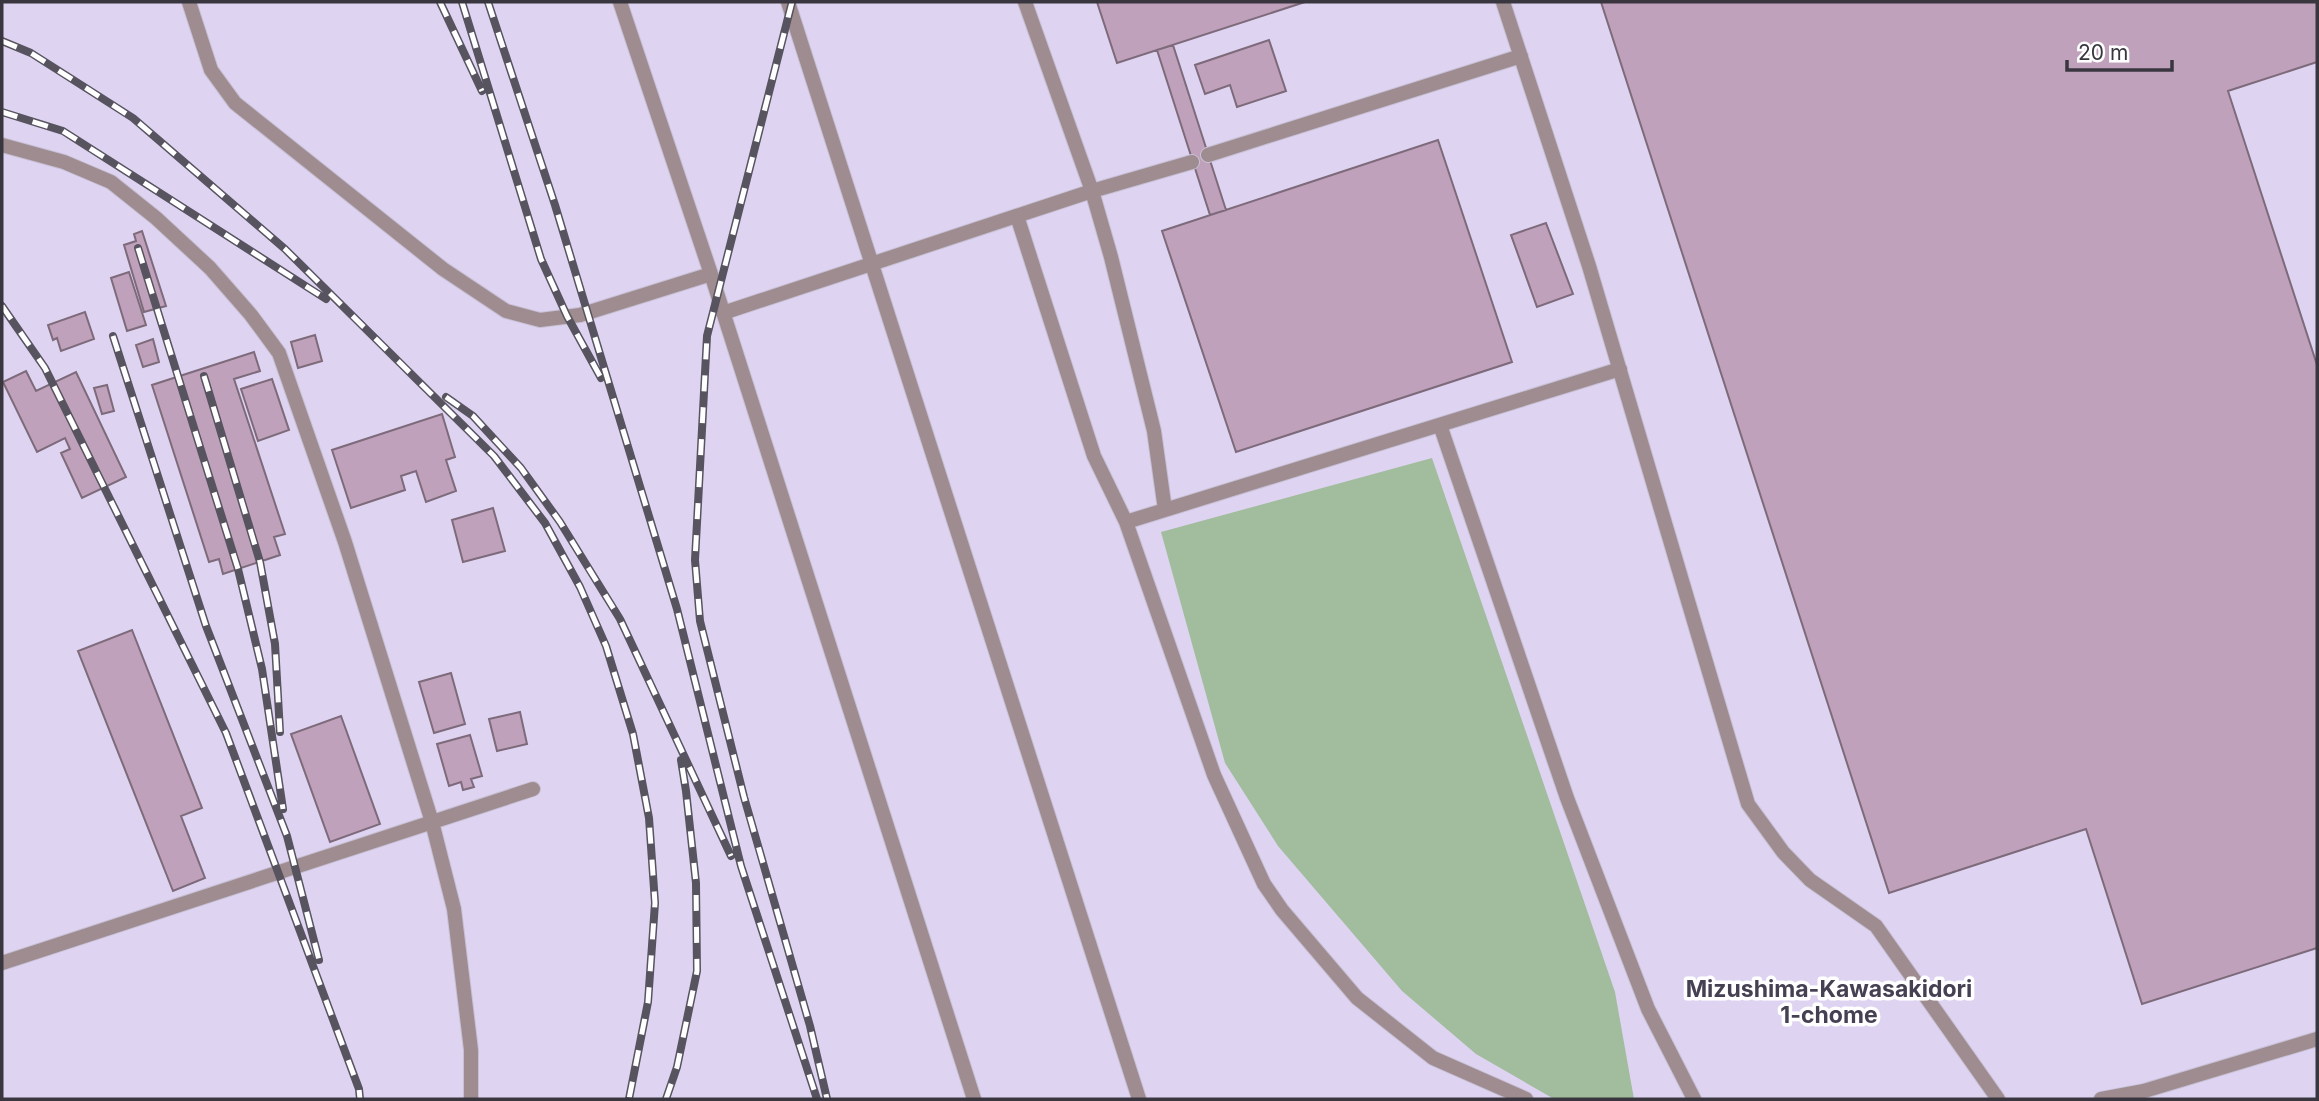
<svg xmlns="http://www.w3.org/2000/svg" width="2319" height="1101" font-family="Inter,sans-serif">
  <rect width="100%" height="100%" fill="#eae2fb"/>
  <!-- built -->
  <path fill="#ded4f2" d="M2,2h2315v1097h-2315z"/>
  <!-- forest -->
  <path fill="#a1bd9e" d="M1432,458l183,534 19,107h-80l-78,-45 -74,-63 -124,-145 -53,-83 -64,-231z"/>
  <!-- building -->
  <path fill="#c0a1bc" stroke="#7d6a7a" stroke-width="2" d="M1097,2h208l-188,61z
    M1601,2h716v60l-89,29 89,274v583l-175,56 -56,-175 -197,64z
    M1269,40l17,51 -49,16 -7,-22 -25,9 -10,-29z
    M1173,45l53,165 -16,5 -53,-165z
    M1438,140l74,222 -276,90 -74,-221z
    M1546,223l27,71 -36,13 -26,-72z
    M142,231l24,75 -22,6 -20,-67 12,-4 -2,-7z
    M129,272l17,53 -19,6 -16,-53z
    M85,312l9,27 -33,12 -4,-13 -4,2 -5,-15z
    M315,335l7,26 -24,7 -7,-26z
    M153,339l6,23 -16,5 -7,-22z
    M254,352l6,19 -26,8 51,155 -11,3 6,18 -57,19 -4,-15 -10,3 -57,-177z
    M26,371l10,20 40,-19 50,105 -44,21 -21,-45 9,-4 -5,-11 -28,14 -34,-70z
    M272,379l17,51 -31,11 -17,-52z
    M107,385l7,26 -12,3 -8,-26z
    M442,414l13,43 -9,3 10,31 -30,11 -10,-31 -15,5 4,14 -54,18 -19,-58z
    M493,508l12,43 -42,11 -11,-42z
    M132,630l70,178 -21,8 24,62 -32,13 -95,-240z
    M451,673l14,51 -31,9 -15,-51z
    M520,712l7,32 -30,7 -8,-32z
    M341,716l39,108 -50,18 -39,-108z
    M470,735l12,41 -11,3 3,8 -11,3 -2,-8 -12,4 -12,-42z"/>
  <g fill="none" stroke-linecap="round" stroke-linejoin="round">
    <!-- service casing -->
    <g stroke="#c7c0d5" stroke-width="16">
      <path id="service" d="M189,2l22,68 24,33 208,166 63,42 34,9 40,-5 131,-41
        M620,2l91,272 263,825
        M788,2l351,1097
        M1025,2l67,189 19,66 43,174 11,79
        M1503,2l86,264 159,538 35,48 27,28 66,46 122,173
        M2,145l62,17 47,20 45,36 54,50 41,47 28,38 66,189 87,280 22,87 17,141v49
        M1208,155l313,-99
        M1017,216l77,240 32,66 88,253 50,109 18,26 75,88 76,60 93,41
        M723,313l369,-122 100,-29
        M1440,425l127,373 81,211 46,90
        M1126,522l494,-153
        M2,963l531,-174
        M2101,1099l43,-8 173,-52"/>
    </g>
    <!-- service -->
    <use href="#service" stroke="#9f8c90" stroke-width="14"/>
    <!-- rail casing -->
    <g stroke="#57535f" stroke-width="8">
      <path id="rail" d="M440,2l42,89
        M462,2l79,257 26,57 34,62
        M488,2l67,203 122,404 64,257 76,233
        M792,2l-85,334 -12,224 5,61 44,176 66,229 17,73
        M2,41l29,12 102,65 152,131 209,207 51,67 35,64 26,59 27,88 16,84 6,85 -7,99 -19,97
        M2,112l61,19 263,168
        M138,248l100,321 24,100 21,140
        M2,306l43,62 181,365 133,356 1,10
        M113,336l93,290 81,210 32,124
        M204,376l56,186 15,82 5,88
        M446,397l27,19 48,52 39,54 60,97 111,237
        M666,1099l11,-32 20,-96 -1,-88 -10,-92 -5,-31"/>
    </g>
    <!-- rail -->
    <use href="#rail" stroke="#fff" stroke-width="5" stroke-dasharray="16" stroke-linecap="butt"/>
  </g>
  <g text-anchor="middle" stroke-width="7" stroke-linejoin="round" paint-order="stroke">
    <!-- neighbourhood labels -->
    <g font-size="23" font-weight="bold" fill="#464053" stroke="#fff">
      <text x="1829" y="997">Mizushima-Kawasakidori<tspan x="1829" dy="26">1-chome</tspan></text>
    </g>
  </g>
  <!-- border -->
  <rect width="2319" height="1101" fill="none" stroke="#39363f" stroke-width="7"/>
  <!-- scale -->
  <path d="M2067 60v10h105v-10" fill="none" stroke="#39363f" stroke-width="3.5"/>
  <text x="2078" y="60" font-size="21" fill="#39363f" stroke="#ffffff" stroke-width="5" paint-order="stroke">20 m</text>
</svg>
